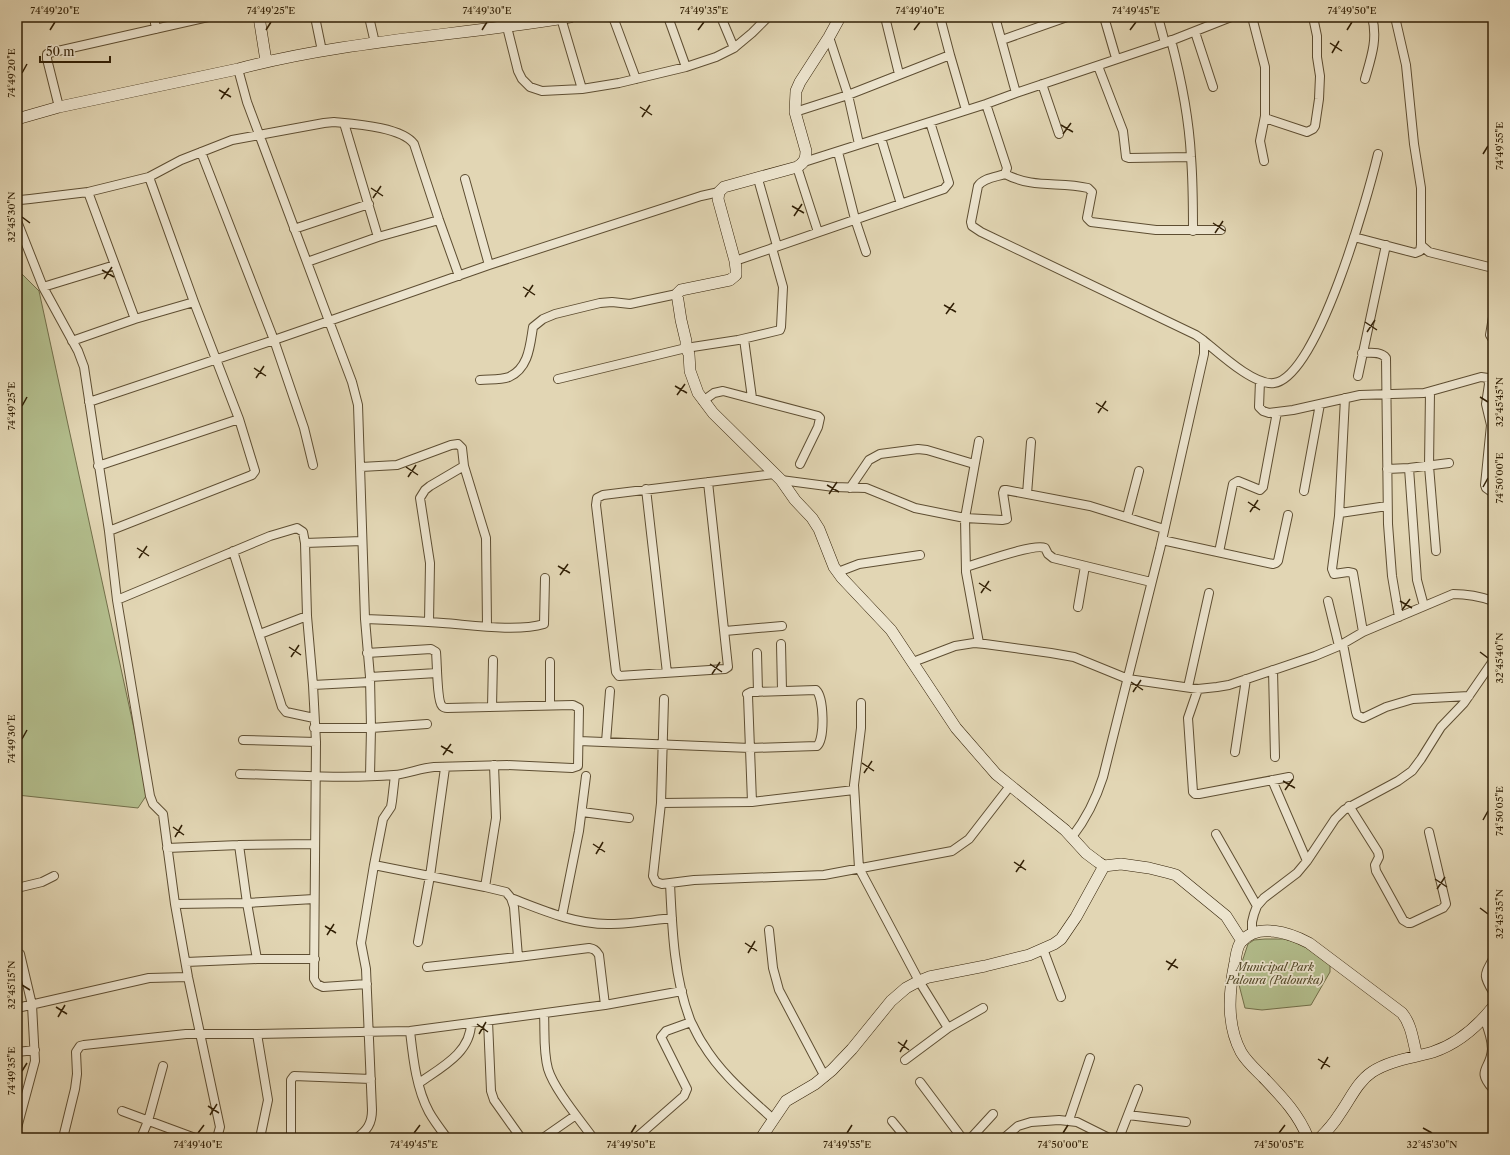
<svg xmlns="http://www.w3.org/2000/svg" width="1510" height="1155" font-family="'Libre Caslon Text',serif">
  <rect width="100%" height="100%" fill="#e2d6b4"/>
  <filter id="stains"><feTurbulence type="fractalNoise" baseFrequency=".005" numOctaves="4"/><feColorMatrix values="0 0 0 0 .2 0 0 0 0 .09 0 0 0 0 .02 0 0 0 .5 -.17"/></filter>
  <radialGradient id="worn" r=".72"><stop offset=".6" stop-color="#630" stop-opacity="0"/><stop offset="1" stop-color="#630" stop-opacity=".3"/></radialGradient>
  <!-- green -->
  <path fill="#b3be8d" stroke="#726f4a" d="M17,269l22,22 109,502 -10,15 -121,-13z
    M1265,939h19l17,5 25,18 4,4v6l-19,33 -49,5 -17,-2 -8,-31 11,-33 6,-4z"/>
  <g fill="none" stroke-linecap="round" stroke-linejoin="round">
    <!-- street casing -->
    <g stroke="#5e4e32" stroke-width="10">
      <path id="street" d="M154,17l2,12
        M315,17l7,34
        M369,17l6,26
        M613,17l23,62
        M668,17l18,50
        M721,17l13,31
        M885,17l14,57
        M940,17l10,38
        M995,17l21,76
        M1104,17l12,41
        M1158,17l7,26
        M1252,17l13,50v49l-5,25 4,20
        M1395,17l11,48 8,79 7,44v57l8,7 64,16
        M561,18l21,71
        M507,27l11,44 4,8 8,8 12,4 40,-2 37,-6 67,-16 30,-10 18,-9 18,-15 16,-16
        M1195,32l18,55
        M829,37l19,58 11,49
        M1002,40l65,-23
        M1171,40c10,38 18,78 20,117 2,25 2,49 2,74
        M1098,66l25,65 3,26 3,1 62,-1
        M238,69l9,33 82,219 160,-56 212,-69 18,-4
        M1365,79c6,-21 13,-40 7,-62
        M1042,84l17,50
        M986,104l21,64 -2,6c-9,3 -22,4 -27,12l-7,36 1,4 9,6 215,103 7,5 1,4v10l-44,195 -57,228c-7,22 -17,42 -31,60
        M59,107l-12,-48v-5l2,-1 159,-36
        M795,112l53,-17 102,-40 16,55
        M1265,118l42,14 6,-3 2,-3 4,-27 1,-23 -3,-19v-21l-4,-19
        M344,123l34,114
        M881,138l20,66
        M838,152l17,67 11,33
        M804,162l182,-58 30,-11 149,-50 66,-26
        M797,167l21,65
        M1005,174c29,15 54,7 83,14l4,4 -5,26 4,4 65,8h65
        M465,179l24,86
        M758,179l19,67
        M88,192l47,127
        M17,202l3,-2 10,-1 58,-7 61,-15 32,-17 51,-20 92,-17 10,-1c21,2 68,5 80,22l25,76 20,56
        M17,221l26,66 35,64 6,16 25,164 8,69 153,-64 27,-8 6,4 2,11 2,73 6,69 3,57 -2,237 3,5 6,3 44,-3
        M294,229l75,-25
        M1354,237l61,16 5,-2 1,-6
        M735,261l209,-72 5,-6 -19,-61
        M307,262l71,-25 61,-17
        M43,287l72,-22
        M1493,317l-3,18 3,5
        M744,339l8,59
        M1203,340c15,12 51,46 71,43 44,-6 94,-188 104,-229
        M72,341l63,-22 59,-17
        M1362,353c8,0 19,-2 24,5l2,166 4,52 7,41
        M1358,376l28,-131
        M558,379l128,-31 52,-8 42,-10 1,-3 2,-40 -11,-39
        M480,380c9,-1 20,0 29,-3 20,-9 21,-32 24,-50l10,-8 12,-5 45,-11 12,-1 18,2 47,-10
        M1260,381l-1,26 4,4 6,2 24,-3 67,-15 64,-2 57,-16 7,1 1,6 -3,20 5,21 -6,60 1,3 7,5
        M1430,392l-1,74 7,85
        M1345,398l-6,118 -7,53 2,5 14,-2 5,1 10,59
        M703,401l11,-8 9,-2 95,25 2,2 -2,9 -18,37
        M89,402l185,-62 -73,-188
        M313,465l-9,-37 -30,-88 55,-19 23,61 6,23 7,214 5,58 1,51 -1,48
        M98,466l141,-47
        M361,467l36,-2 54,-20 7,-1 4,4 2,18 22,72 1,88
        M1409,468l8,112 7,26
        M1387,469l22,-1 40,-5
        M781,480l53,7 32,1 49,20 50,10 37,2 5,-1 -4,-26 1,-3h2l84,16 74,23
        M708,482l20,185 -3,2 -106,7 -3,-4 -20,-167 1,-7 6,-3 171,-21
        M850,488l19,-28 11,-6 38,-5 9,1 47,14
        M646,489l21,184
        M1304,491l16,-87
        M1027,494l4,-52
        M1340,513l47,-7
        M1127,517l12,-46
        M109,531l143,-56 3,-4 -16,-52 -45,-117 -45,-125
        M1162,540l111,24 3,-1 2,-2 10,-46
        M305,543l57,-2
        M233,551l49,156 4,5 28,6
        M1219,552l14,-68 5,-3 22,9 3,-3 14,-75
        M966,567c14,-4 68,-24 79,-19l3,6 5,4 98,24
        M838,572l21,-8 61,-9
        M117,600l33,196 3,8 10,10 12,90 13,73 32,150 -3,11
        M1328,601l11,45
        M1078,607l7,-41
        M365,619c26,1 52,2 78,4 28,2 74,9 101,1l1,-46
        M429,622l1,-59 -10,-65 5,-8 5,-4 34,-20
        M725,631l57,-5
        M260,634l47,-18
        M979,643l-13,-71 -1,-54 14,-77
        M781,644l1,46
        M1343,644l13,68 1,3 6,3 23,-11 27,-8 56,-3
        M757,653l1,39
        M550,662v43
        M913,662l42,-16 19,-3 11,1 66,9 23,4 54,22 70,10 19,-2 12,-2 86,-29 24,-10 24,-14 90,-38c15,0 26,2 40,7
        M1273,670l2,87
        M370,677l67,-4
        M313,685l57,-3
        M1188,687l21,-94
        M1198,689l-10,29 5,74 2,2h4l90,-17
        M664,699l-3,104 -8,73 3,6 6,2 32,-4 130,-5 128,-24 17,-12 41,-53
        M861,703v25l-7,57 5,83 60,113 29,47
        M492,707l1,-47
        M314,728h57l56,-4
        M243,740l73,2
        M579,741l171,7 67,-2c8,-7 7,-49 -1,-56l-65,2 -4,2 1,2 4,106
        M606,742l4,-51
        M1235,752l11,-73
        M240,774c51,1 104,5 154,1 14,-1 26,-7 40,-8l73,-2 65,3 6,-2 1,-58 -6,-3 -126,3c-2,0 -4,-1 -5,-2 -5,-5 -5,-45 -6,-54l-5,-3 -64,4
        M1272,780l35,81
        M661,803l91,-1 102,-12
        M1349,806l29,46 1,5 -4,8 1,6 27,49 5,3h3l32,-15 3,-4 -17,-72
        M582,812l47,6
        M1216,834l41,72
        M239,845l8,58 10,56h58
        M167,848l72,-3 76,-1
        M485,887l11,-69 -2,-53
        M17,888l25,-6 12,-6
        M511,898c31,12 65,27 100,26 20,0 41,-4 61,-6
        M175,904l72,-1 67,-4
        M562,916l17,-85 7,-55
        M769,930l4,38 6,22 46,87
        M1252,933v-11l2,-8 3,-8 7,-8 33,-25 10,-12 28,-42 9,-9 54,-29 14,-10 9,-12 20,-32 23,-24 29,-42
        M418,942l12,-66 15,-108
        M1043,949l18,48
        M1493,959c-9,17 -10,16 0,33
        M186,962l71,-3
        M427,967l91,-10
        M605,1005l77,-14
        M17,1008l132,-30 39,-1
        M544,1014c1,17 -1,37 4,55 6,20 32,51 45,69
        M1484,1018c4,10 8,20 8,31 -1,21 -17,20 1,40
        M488,1021l3,70 3,9 27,38
        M691,1022c4,7 7,15 12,22 18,30 45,52 70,75
        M410,1031c3,26 6,57 19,81 5,9 12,18 18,26
        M257,1034l11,66 -8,38
        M17,1052l18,-2
        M905,1060l43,-32 35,-20
        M920,1082l42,56
        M419,1083c21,-15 52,-30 52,-60
        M122,1111l73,27
        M1128,1115l58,7
        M1069,1120l21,-62
        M892,1121l14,17
        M17,1128l18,-67 -3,-56 -12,-51
        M291,1134v-54l3,-4 77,3
        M63,1138l12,-49 2,-15 -1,-22 4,-6 4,-1 102,-11h71l153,-3 195,-26 -6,-50c-3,-5 -5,-6 -10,-7l-71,9 -4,-50 -3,-9 -5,-6 -21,-5 -111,-22 9,-46 8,-12 1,-6 3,-26
        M141,1138l7,-17 15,-55
        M357,1138c10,-8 15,-14 15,-28l-6,-141 -5,-26 13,-78
        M543,1138l33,-23
        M636,1138l48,-42 3,-7 -26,-52 5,-6 25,-9c-17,-42 -19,-95 -21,-139
        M971,1138l22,-24
        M1004,1138l14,-12 13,-4 28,-2 18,2 32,16
        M1119,1138l19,-49"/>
    </g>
    <!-- secondary casing -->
    <g stroke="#322006" stroke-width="12">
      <path id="secondary" d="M259,17l7,44
        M840,17l-11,20 -29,45 -4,9 -1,21 11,39c0,8 -2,12 -9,16l-73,20 -5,5 -1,7 17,62 1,8v6l-6,5 -49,10 -4,4 4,26 5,21v7l3,6 1,17 8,22 15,20 68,67 14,20 17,18 7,11 15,38 8,11 49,52 65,98 40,46 69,56 21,23 12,9 6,4 17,-2 28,4 20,5 7,2 50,41 16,25
        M17,119l42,-12 179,-38c108,-29 221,-33 332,-52
        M761,1138l25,-37 29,-17 17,-14 20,-21 39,-48 15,-13 13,-7 10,-4 56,-11 44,-11 25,-11 7,-5 15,-22 28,-51
        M1308,1138c-10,-25 -27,-42 -45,-61 -8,-8 -17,-16 -22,-25 -15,-28 -12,-61 -6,-90 1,-6 2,-16 6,-20 17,-20 49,-9 68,1l93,70c10,12 11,29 15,43
        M1320,1138c7,-7 14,-15 19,-23 11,-15 18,-33 33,-43 18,-12 41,-14 61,-20 24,-8 44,-25 60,-45"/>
    </g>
    <!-- street -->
    <use href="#street" stroke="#ece4ce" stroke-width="8"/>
    <!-- secondary -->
    <use href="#secondary" stroke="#ece4ce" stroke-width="11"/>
  </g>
  <!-- ticks -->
  <path fill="none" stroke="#322006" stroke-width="1.5" d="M50,30l5,-8M266,30l5,-8M482,30l5,-8M698,30l6,-8M914,30l6,-8M1130,30l6,-8M1347,30l5,-8M1330,43l12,8M1332,53l7,-12M22,73l5,-9M219,90l12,7M221,99l8,-11M640,107l12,8M642,117l8,-12M1061,125l12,7M1063,134l8,-11M1483,154l5,-8M371,188l12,8M373,198l8,-12M792,206l12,7M794,216l8,-12M22,217l8,6M1213,223l12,8M1215,233l8,-12M102,270l12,7M104,279l8,-12M523,287l12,8M525,297l8,-12M944,305l12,7M946,314l8,-11M1365,322l12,8M1367,332l8,-12M254,368l12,8M256,378l8,-12M675,386l12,7M677,395l8,-11M1480,397l8,5M1096,403l12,8M22,406l5,-9M1098,413l8,-12M406,467l12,8M408,477l8,-12M827,485l12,7M1483,487l5,-9M829,494l8,-12M1248,502l12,8M1250,512l8,-12M137,548l12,8M139,558l8,-12M558,566l12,7M560,575l8,-11M979,583l12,8M981,593l8,-12M1400,601l12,7M1402,610l8,-11M289,647l12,8M1480,652l8,6M291,657l8,-12M710,664l12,8M712,674l8,-12M1131,682l12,8M1133,692l8,-12M22,739l5,-9M441,746l12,7M443,755l8,-11M862,763l12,8M864,773l8,-12M1283,781l12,7M1285,790l8,-11M1483,820l5,-9M173,827l11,8M175,837l7,-12M593,844l12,8M596,854l7,-12M1014,862l12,8M1016,872l8,-12M1435,879l12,8M1437,889l8,-12M1480,908l8,6M325,926l11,7M327,935l7,-11M745,943l12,8M748,953l7,-12M1166,961l12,7M1168,970l8,-11M22,985l8,5M56,1007l11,7M58,1017l7,-12M477,1024l11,8M479,1034l7,-12M898,1042l11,8M900,1052l7,-12M1318,1059l12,8M1321,1069l7,-12M22,1071l5,-8M208,1106l11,7M210,1115l7,-11M1423,1128l9,5M198,1133l6,-8M414,1133l6,-8M631,1133l5,-8M847,1133l5,-8M1063,1133l5,-8M1279,1133l6,-8"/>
  <g text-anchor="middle" stroke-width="3.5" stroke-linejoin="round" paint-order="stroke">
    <!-- park labels -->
    <g font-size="11" font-style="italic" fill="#524828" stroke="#ece4ce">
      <text x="1275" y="971">Municipal Park<tspan x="1275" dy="13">Paloura (Palourka)</tspan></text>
    </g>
  </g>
  <!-- margin -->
  <rect width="1510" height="1155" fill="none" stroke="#e2d6b4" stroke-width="44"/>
  <!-- scale -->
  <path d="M40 56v6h70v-6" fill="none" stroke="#322006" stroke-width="2"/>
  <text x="46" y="56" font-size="12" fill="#322006" stroke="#ece4ce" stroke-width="3" paint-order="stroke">50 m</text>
  <rect x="22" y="22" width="1466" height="1111" fill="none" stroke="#322006" stroke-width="1.5"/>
  <g font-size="10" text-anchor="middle" fill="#322006">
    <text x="55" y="14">74°49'20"E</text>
    <text x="271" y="14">74°49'25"E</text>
    <text x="487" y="14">74°49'30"E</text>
    <text x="704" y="14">74°49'35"E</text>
    <text x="920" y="14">74°49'40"E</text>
    <text x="1136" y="14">74°49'45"E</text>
    <text x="1352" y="14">74°49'50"E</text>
    <text transform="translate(11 73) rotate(-90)" y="4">74°49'20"E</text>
    <text transform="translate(1499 146) rotate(-90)" y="4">74°49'55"E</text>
    <text transform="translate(11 217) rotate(-90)" y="4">32°45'30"N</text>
    <text transform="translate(1499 402) rotate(-90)" y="4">32°45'45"N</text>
    <text transform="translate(11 406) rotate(-90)" y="4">74°49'25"E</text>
    <text transform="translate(1499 478) rotate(-90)" y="4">74°50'00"E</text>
    <text transform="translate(1499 658) rotate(-90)" y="4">32°45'40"N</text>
    <text transform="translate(11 739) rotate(-90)" y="4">74°49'30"E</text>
    <text transform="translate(1499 811) rotate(-90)" y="4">74°50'05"E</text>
    <text transform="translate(1499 914) rotate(-90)" y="4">32°45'35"N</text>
    <text transform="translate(11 985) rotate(-90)" y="4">32°45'15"N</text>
    <text transform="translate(11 1071) rotate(-90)" y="4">74°49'35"E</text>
    <text x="198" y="1148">74°49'40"E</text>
    <text x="414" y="1148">74°49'45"E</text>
    <text x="631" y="1148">74°49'50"E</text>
    <text x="847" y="1148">74°49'55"E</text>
    <text x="1063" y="1148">74°50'00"E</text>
    <text x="1279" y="1148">74°50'05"E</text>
    <text x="1432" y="1148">32°45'30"N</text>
  </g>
  <rect width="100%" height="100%" filter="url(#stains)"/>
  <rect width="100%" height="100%" fill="url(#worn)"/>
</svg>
